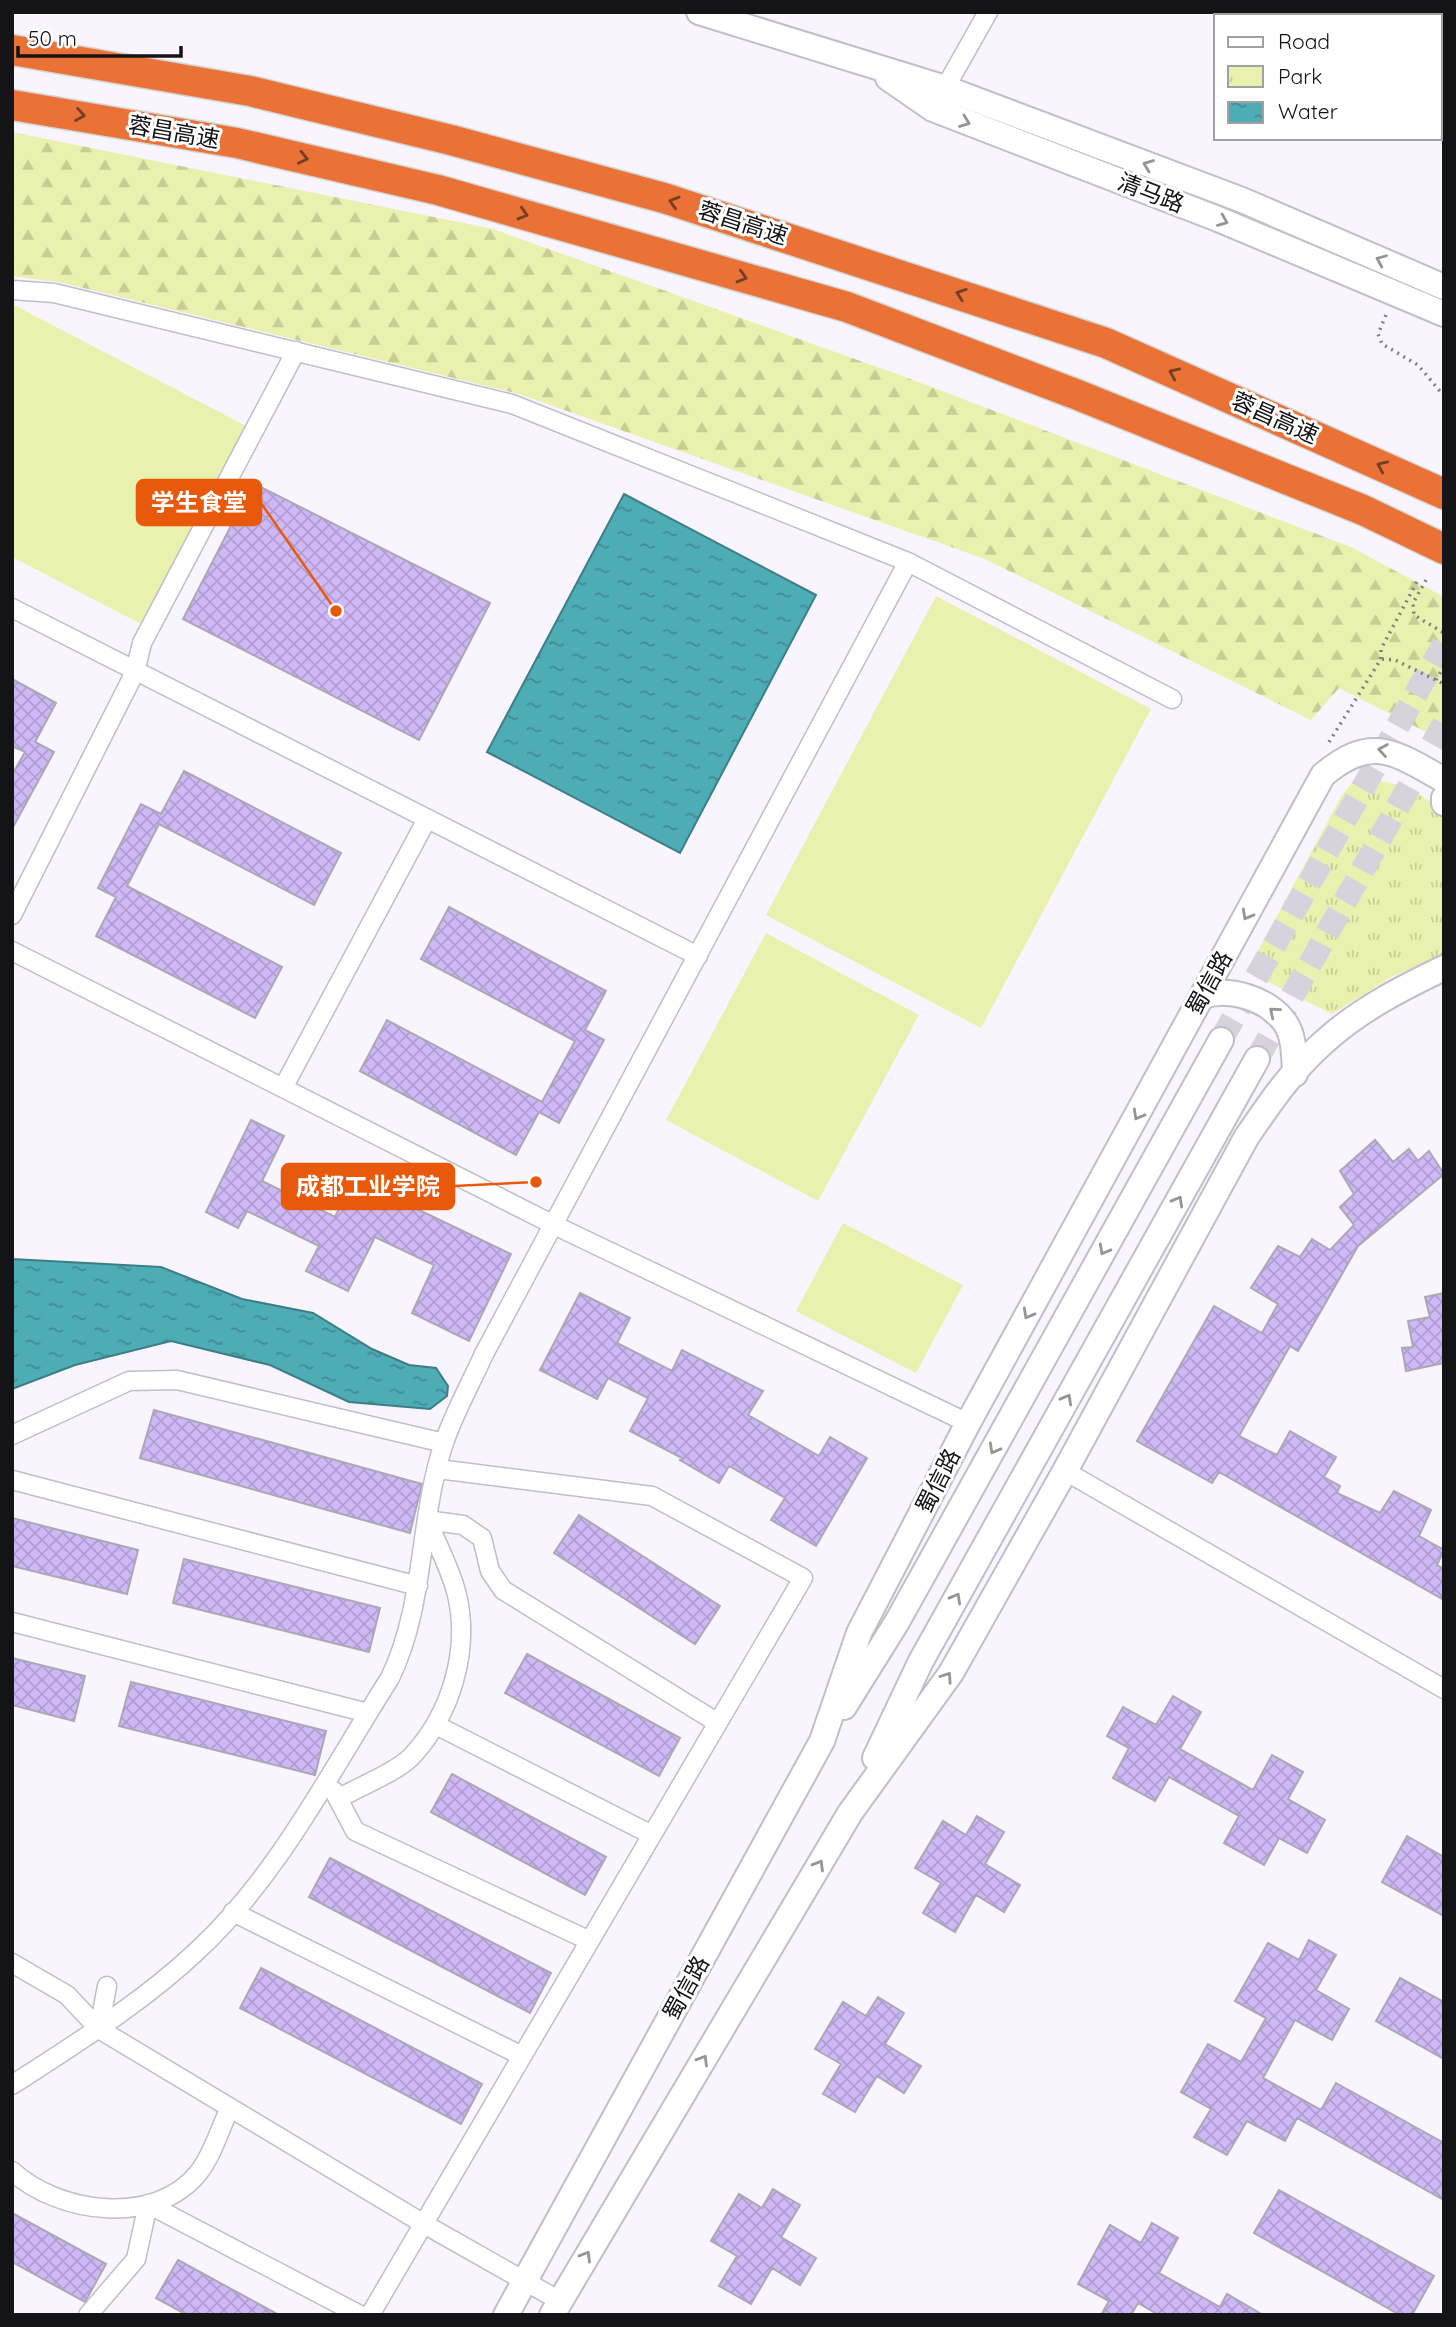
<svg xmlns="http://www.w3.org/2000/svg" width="1456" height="2327" font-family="Quicksand,'Noto Sans SC',sans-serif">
  <defs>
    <pattern id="forest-firs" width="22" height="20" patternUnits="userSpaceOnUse" patternTransform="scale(1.75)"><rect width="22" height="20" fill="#e8f1ae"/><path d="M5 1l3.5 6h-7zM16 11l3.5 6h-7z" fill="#c6ce95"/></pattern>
    <pattern id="park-tufts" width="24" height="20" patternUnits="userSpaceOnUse" patternTransform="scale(1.75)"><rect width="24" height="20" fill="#e8f1ae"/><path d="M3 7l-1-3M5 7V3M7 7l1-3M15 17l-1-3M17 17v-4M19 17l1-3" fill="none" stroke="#c6ce95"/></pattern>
    <pattern id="water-ripples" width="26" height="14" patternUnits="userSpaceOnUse" patternTransform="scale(1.75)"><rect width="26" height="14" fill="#4eacb5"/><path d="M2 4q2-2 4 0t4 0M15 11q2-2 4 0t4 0" fill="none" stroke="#408b92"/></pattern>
    <pattern id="building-cross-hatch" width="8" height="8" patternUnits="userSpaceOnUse" patternTransform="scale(1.75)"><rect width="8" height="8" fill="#cfb8f6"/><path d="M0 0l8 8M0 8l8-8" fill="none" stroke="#b19dd2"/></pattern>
  </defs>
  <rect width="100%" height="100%" fill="#f8f5ff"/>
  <!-- grass -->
  <path fill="#e8f1ae" d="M12,304l236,123 -105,198 -131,-68z
    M936,596l215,113 -170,319 -215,-113z
    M766,933l153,82 -101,186 -152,-81z
    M843,1223l120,62 -47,88 -120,-62z"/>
  <!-- forest -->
  <path fill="url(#forest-firs)" d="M12,132l481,97 412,148 446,170 93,50v144l-105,-53 -28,32 -326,-161 -466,-165 -460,-112 -47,-6z"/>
  <!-- park -->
  <path fill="url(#park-tufts)" d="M1358,776l46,10 40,23v146l-51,21 -61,38 -85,-43 95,-176z"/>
  <!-- water -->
  <path fill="url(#water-ripples)" stroke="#3d7e85" stroke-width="2" d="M624,494l192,101 -136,258 -193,-101z
    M12,1259l149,8 81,32 71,14 59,36 37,16 27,3 12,18 -1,10 -17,13 -81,-7 -79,-37 -99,-24 -96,24 -63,24z"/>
  <!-- building -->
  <path fill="url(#building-cross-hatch)" stroke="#aba8b3" stroke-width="2" d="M253,483l237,120 -71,137 -236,-121z
    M12,679l44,24 -21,39 19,10 -42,77v-54l13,-23 -13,-6z
    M184,771l157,82 -27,52 -155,-81 -32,62 155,81 -27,51 -159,-82 20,-39 -18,-9 43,-84 20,10z
    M449,907l157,84 -21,39 19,10 -45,83 -20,-11 -23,43 -156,-84 27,-51 155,82 33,-61 -154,-82z
    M251,1120l33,16 -22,45 73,36 23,-47 40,19 -4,9 117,56 -42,87 -57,-28 22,-48 -59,-28 -27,54 -42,-20 13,-25 -72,-35 -9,17 -32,-16z
    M1375,1140l18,22 16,-13 9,12 11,-10 15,23 -86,72 -60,105 -8,-5 -51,90 38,19 13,-24 46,26 -12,20 16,9 -3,7 43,20 14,-22 37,19 -12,26 25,14 -7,15 7,4v31l-225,-128 -7,11 -75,-42 77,-135 48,27 16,-29 -27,-16 27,-42 22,11 12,-18 18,11 24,-25 -14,-18 14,-13 -14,-23z
    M580,1293l50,25 -13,25 55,28 10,-21 81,41 -15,24 71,41 11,-19 37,21 -51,88 -45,-26 14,-22 -56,-32 -10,17 -39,-23 2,-2 -52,-27 18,-33 -40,-20 -11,21 -57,-29z
    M1444,1293v70l-38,8 -4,-23 11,-1 -5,-26 22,-4 -5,-20z
    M154,1410l268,74 -12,49 -270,-75z
    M579,1515l141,91 -25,38 -141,-91z
    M12,1518l126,32 -11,44 -115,-28z
    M184,1559l196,49 -11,44 -196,-49z
    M527,1654l153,84 -21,38 -154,-83z
    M12,1658l73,18 -11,45 -62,-16z
    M131,1682l195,49 -11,44 -196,-49z
    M1173,1696l28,16 -21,37 73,41 19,-35 31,17 -15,27 37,21 -18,33 -28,-15 -15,27 -40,-22 15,-27 -70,-39 -14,24 -42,-23 16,-30 -22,-12 16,-29 33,18z
    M452,1774l154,83 -21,38 -154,-83z
    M977,1816l27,16 -19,32 35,21 -16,27 -28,-17 -21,37 -32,-19 18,-30 -26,-15 28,-47 23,14z
    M1407,1836l37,21v59l-62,-34z
    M330,1858l221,115 -21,40 -221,-116z
    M1309,1940l27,15 -20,35 33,19 -17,31 -37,-20 -32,58 58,32 15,-27 108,60v57l-147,-82 -12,23 -38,-20 -20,34 -33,-18 17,-28 -30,-17 27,-48 33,18 25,-44 -31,-17 33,-58 31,17z
    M261,1968l221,116 -21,40 -221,-116z
    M1400,1978l44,24v57l-68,-38z
    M878,1997l26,16 -19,31 36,22 -17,27 -27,-17 -22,36 -32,-18 18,-30 -26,-15 28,-47 23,14z
    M773,2189l27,16 -19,32 35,21 -16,27 -28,-17 -21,36 -32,-18 18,-30 -26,-15 28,-47 23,14z
    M1279,2190l155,86 -22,39h-12l-146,-82z
    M12,2213l94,51 -21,38 -73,-40z
    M1152,2223l26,15 -19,35 61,34 7,-13 36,21h-104l-21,-12 -7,12h-30l8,-14 -31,-17 32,-59 31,18z
    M178,2260l101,55h-92l-31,-17z"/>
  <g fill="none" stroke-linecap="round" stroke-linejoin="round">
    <!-- secondary-tunnel -->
    <path stroke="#d6d3dc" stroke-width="24" stroke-dasharray="24 12" stroke-linecap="butt" d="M1221,1040l223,-396
      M1257,1059l187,-335"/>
    <!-- street casing -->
    <g stroke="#c1bdc9" stroke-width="21">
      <path id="street" d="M940,97l48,-85
        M12,290l42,3 458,111 396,158 264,137
        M12,608l686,348
        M12,915l123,-243 7,-29 154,-292
        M12,951l542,274 414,198
        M283,1088l144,-269
        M12,1435l117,-54 48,-1 267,63
        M1065,1471l379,218
        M12,1480l406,106
        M12,1622l356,91
        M436,1725l216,110
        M334,1791l21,40 235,110
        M338,1799c20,-12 59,-27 74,-43 39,-42 58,-105 45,-161 -6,-25 -20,-51 -30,-75l36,5 19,13 8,33 13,19 215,133
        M233,1912l289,144
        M12,1963l55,32 32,34 325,195 136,77
        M99,2029l8,-43
        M12,2085c63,-41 130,-82 185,-134 82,-76 134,-181 193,-273 36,-74 28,-158 54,-235 10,-30 27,-60 40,-89l424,-792
        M12,2171c47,43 144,56 187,1 14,-18 21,-44 31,-64
        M88,2315l48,-56 12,-55 212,111
        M370,2315l433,-737 -151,-82 -214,-27"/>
    </g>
    <!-- secondary casing -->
    <g stroke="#c1bdc9" stroke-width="28">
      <path id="secondary" d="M699,12l246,76 297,112 202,87
        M888,78l45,31 285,110 226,95
        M1444,798v5
        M1203,996c26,-9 62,2 80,24 12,14 11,37 12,54
        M844,1707l53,-85 324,-582
        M875,1758l46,-97 336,-602
        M506,2315l316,-574 37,-108 109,-210 355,-648c49,-41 71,-23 121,5
        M552,2315l298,-502 101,-140 114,-202 181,-333c23,-34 47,-69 78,-96 35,-32 78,-54 120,-74"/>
    </g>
    <!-- highway casing -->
    <g stroke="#d5d5d5" stroke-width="33">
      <path id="highway" d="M12,50l238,41 201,49 213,58 442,145 338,151
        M12,105l225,38 201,47 409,117 231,88 285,115 81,39"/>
    </g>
    <!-- path -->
    <path stroke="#817f85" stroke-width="3.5" stroke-dasharray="2 5" stroke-linecap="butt" d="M1386,315l-8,19 4,10 36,21 26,31
      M1426,580l-13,23 1,12 30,18
      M1382,659l13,1 49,24
      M1436,680l8,-14
      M1329,742l52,-83v-10l38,-71"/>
    <!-- street -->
    <use href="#street" stroke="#fff" stroke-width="18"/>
    <!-- secondary -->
    <use href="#secondary" stroke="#fff" stroke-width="24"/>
    <!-- highway -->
    <use href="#highway" stroke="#eb7237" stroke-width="30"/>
  </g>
  <!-- one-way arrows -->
  <defs><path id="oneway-chevron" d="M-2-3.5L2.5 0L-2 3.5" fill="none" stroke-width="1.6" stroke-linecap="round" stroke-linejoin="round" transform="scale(1.75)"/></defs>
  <g stroke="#753e25">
    <use href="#oneway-chevron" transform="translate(80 115) rotate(10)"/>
    <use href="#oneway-chevron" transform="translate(303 158) rotate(13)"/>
    <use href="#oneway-chevron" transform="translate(674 202) rotate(-163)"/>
    <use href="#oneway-chevron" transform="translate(523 214) rotate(16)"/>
    <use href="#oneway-chevron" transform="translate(742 277) rotate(16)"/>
    <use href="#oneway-chevron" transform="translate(961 294) rotate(-161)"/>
    <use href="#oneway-chevron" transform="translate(1174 373) rotate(-156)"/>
    <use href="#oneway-chevron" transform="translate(1382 466) rotate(-156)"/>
  </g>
  <g stroke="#959596">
    <use href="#oneway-chevron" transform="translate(965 122) rotate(21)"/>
    <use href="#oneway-chevron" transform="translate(1148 165) rotate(-159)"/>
    <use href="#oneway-chevron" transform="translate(1223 221) rotate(22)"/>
    <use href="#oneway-chevron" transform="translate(1381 260) rotate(-157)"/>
    <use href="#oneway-chevron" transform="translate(1383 750) rotate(-171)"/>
    <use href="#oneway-chevron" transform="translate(1247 915) rotate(119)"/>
    <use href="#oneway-chevron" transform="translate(1274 1012) rotate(-140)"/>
    <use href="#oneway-chevron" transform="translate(1138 1115) rotate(119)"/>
    <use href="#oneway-chevron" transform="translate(1178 1201) rotate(-61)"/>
    <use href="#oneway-chevron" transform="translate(1104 1250) rotate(119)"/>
    <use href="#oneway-chevron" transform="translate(1028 1314) rotate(119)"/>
    <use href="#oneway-chevron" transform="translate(1067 1399) rotate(-61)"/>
    <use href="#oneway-chevron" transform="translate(994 1449) rotate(119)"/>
    <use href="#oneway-chevron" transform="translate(956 1598) rotate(-61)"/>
    <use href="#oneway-chevron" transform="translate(947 1677) rotate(-56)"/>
    <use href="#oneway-chevron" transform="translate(819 1865) rotate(-59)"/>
    <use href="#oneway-chevron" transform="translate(703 2060) rotate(-59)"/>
    <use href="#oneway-chevron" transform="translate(586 2256) rotate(-59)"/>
  </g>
  <g text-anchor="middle" stroke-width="6" stroke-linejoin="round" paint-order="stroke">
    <!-- street labels -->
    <g font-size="23" fill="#141316" stroke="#fff">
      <text transform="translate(174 132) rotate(10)" y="8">蓉昌高速</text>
      <text transform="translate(1151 193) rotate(21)" y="8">清马路</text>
      <text transform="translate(743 223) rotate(18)" y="8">蓉昌高速</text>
      <text transform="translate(1275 418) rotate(24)" y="8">蓉昌高速</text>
      <text transform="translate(1209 983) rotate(-61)" y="8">蜀信路</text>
      <text transform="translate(938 1481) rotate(-63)" y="8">蜀信路</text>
      <text transform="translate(686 1988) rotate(-61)" y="8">蜀信路</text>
    </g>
  </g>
  <!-- callouts -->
  <path fill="none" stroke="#e8590c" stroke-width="2.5" d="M336 611L261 503M536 1182L454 1186"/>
  <g fill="#e8590c" stroke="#fff" stroke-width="2.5">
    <circle cx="336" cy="611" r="7"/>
    <circle cx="536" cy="1182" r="7"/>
  </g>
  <g fill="#e8590c" stroke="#e8590c" stroke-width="2.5">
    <rect x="137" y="480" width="124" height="45" rx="7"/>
    <rect x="282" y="1164" width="172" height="45" rx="7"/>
  </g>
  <g font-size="24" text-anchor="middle" font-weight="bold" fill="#fff">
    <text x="199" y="511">学生食堂</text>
    <text x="368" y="1195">成都工业学院</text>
  </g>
  <!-- border -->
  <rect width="1456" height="2327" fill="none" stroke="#141316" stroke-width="28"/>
  <!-- legend -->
  <rect x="1214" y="14" width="228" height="126" fill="#ffffff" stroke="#a1a1a2" stroke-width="2"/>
  <rect x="1228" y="37" width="35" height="10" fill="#ffffff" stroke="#a1a1a2" stroke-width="2"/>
  <text x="1278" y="49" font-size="21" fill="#141316">Road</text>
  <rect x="1228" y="66" width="35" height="21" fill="url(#park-tufts)" stroke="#a1a1a2" stroke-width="2"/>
  <text x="1278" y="84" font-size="21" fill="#141316">Park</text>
  <rect x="1228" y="102" width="35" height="21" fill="url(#water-ripples)" stroke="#a1a1a2" stroke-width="2"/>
  <text x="1278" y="119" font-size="21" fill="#141316">Water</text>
  <!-- scale -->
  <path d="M18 46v10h163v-10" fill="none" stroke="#141316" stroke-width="3.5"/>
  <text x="28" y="46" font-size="21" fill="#141316" stroke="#ffffff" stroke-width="5" paint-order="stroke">50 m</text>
</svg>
